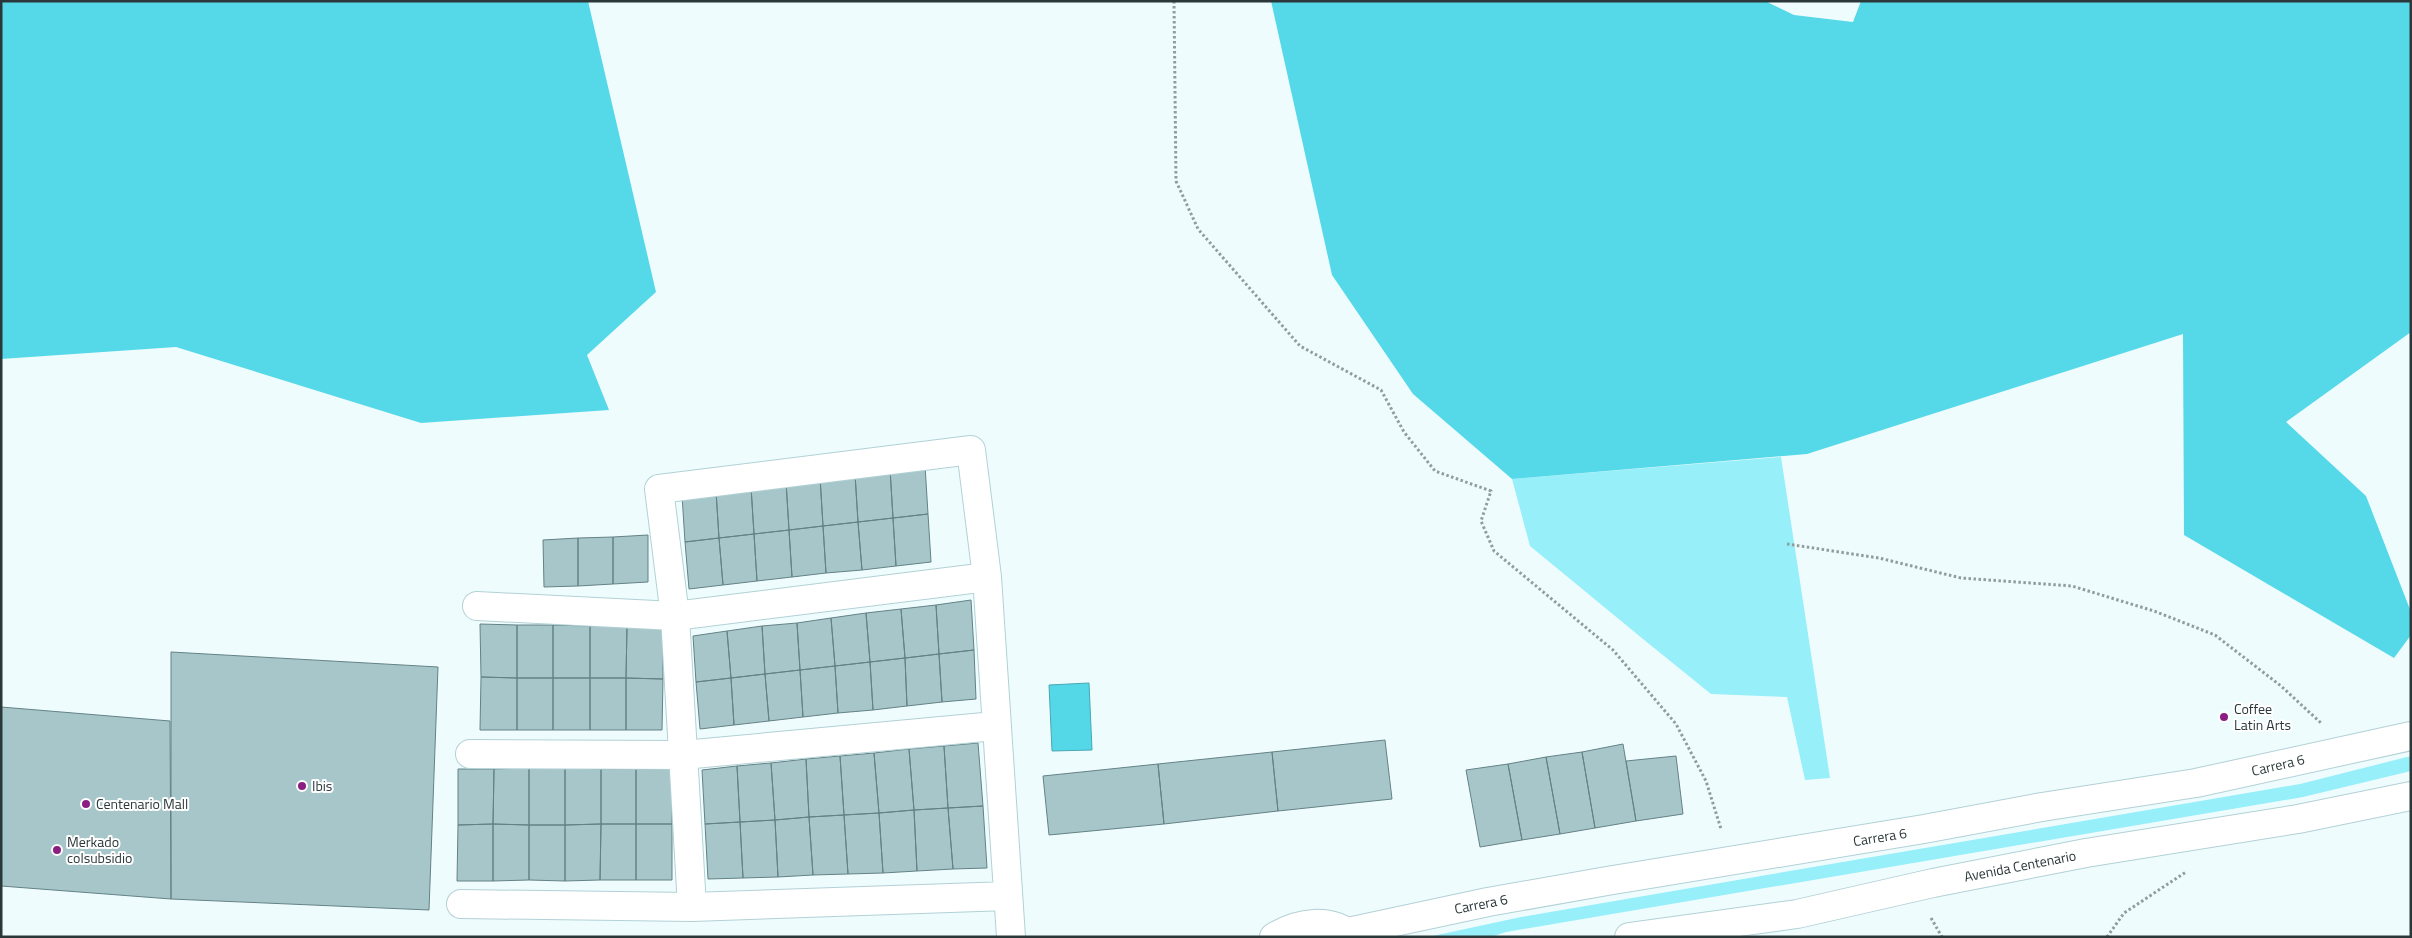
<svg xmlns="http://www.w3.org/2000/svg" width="2412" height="938" font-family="'Titillium Web',sans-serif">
  <rect width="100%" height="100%" fill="#effcfe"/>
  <!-- green -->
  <path fill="#97effa" d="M1781,457l49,321 -25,2 -18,-83 -76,-3 -68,-55 -113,-93 -18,-67z
    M2411,756v15l-108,26 -797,135 -15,5h-63l93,-20 779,-133z"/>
  <!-- forest -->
  <path fill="#55d9e9" d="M1,1h587l68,291 -69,63 22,55 -188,13 -245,-76 -175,12z
    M1271,1h494l29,14 59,7 8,-21h550v331l-125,90 80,74 45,116v23l-17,23 -210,-123 -1,-201 -376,120 -295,25 -99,-85 -81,-119z"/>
  <!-- water -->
  <path fill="#54d8e8" stroke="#48a8b4" d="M1089,683l3,67 -40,1 -3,-66z"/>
  <!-- building -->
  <path fill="#a7c6ca" stroke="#648285" d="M925,465l3,49 -35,4 -3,-49z
    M890,469l3,49 -35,4 -3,-48z
    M855,474l3,48 -35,4 -3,-49z
    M820,477l3,49 -34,4 -3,-48z
    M786,482l3,48 -35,4 -3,-47z
    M751,487l3,47 -35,4 -3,-47z
    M716,491l3,47 -34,4 -3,-47z
    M928,514l3,48 -35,4 -3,-48z
    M893,518l3,48 -34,4 -4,-48z
    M858,522l4,48 -36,3 -3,-47z
    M823,526l3,47 -34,4 -3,-47z
    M789,530l3,47 -35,4 -3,-47z
    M754,534l3,47 -34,4 -4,-47z
    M648,535v47l-35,2v-47z
    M613,537v47l-35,2v-48z
    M578,538v48l-34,1 -1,-47z
    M719,538l4,47 -34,4 -4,-47z
    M971,600l3,50 -35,4 -3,-49z
    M936,605l3,49 -34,4 -4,-49z
    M901,609l4,49 -35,4 -4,-49z
    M866,613l4,49 -35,4 -4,-48z
    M831,618l4,48 -35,4 -3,-47z
    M797,623l3,47 -35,4 -3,-48z
    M480,624l37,1v53l-36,-1z
    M517,625h36v53h-36z
    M553,625l37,1v52h-37z
    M590,626h37l-1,52h-36z
    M627,626l36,2v51l-37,-1z
    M762,626l3,48 -34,4 -4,-47z
    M727,631l4,47 -35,4 -3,-46z
    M974,650l2,49 -34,3 -3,-48z
    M171,652l267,15 -9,243 -258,-11z
    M939,654l3,48 -35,4 -2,-48z
    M905,658l2,48 -34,4 -3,-48z
    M870,662l3,48 -35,3 -3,-47z
    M835,666l3,47 -35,4 -3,-47z
    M800,670l3,47 -34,4 -4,-47z
    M765,674l4,47 -35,4 -3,-47z
    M481,677l36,1v52h-37z
    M517,678h36v52h-36z
    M553,678h37v52h-37z
    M590,678h36v52h-36z
    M626,678l37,1 -1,51h-36z
    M731,678l3,47 -34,4 -4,-47z
    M1,707l169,14 1,178 -170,-13z
    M1385,740l7,59 -114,12 -6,-59z
    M978,743l5,63 -35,2 -4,-62z
    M1623,744l13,77 -41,7 -13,-76z
    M944,746l4,62 -34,2 -5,-61z
    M909,749l5,61 -35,3 -5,-60z
    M1272,752l6,59 -114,13 -6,-60z
    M1582,752l13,76 -35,6 -14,-77z
    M874,753l5,60 -35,2 -4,-59z
    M840,756l4,59 -35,2 -3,-58z
    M1676,756l7,58 -47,7 -10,-60z
    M1546,757l14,77 -38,6 -14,-76z
    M806,759l3,58 -34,3 -4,-57z
    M771,763l4,57 -35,2 -3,-56z
    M1158,764l6,60 -115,11 -6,-59z
    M1508,764l14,76 -42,7 -14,-77z
    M737,766l3,56 -35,2 -3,-54z
    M529,768v57l-36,-1 1,-55z
    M529,768h36v57h-36z
    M565,768l36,1v55l-36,1z
    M458,769h36l-1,55 -35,1z
    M601,769h35v55h-35z
    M636,769h36v55h-36z
    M983,806l4,62 -34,1 -5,-61z
    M948,808l5,61 -36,2 -3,-61z
    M914,810l3,61 -34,2 -4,-60z
    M879,813l4,60 -35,1 -4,-59z
    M844,815l4,59 -35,1 -4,-58z
    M809,817l4,58 -35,2 -3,-57z
    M775,820l3,57 -35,1 -3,-56z
    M740,822l3,56 -35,1 -3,-55z
    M493,824l36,1v55l-36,1z
    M493,824v57h-36l1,-56z
    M601,824h35v56h-36z
    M601,824l-1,56 -35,1v-56z
    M636,824h36v56h-36z
    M529,825h36v56l-36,-1z"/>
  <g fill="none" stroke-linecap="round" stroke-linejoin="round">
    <!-- street casing -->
    <g stroke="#b2d1d6" stroke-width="30">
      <path id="street" d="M477,606l198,10 312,-39
        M470,754l213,1 312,-29
        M461,904l231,3 316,-11
        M692,907l-17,-291 -16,-127 312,-39 16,127 24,360"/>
    </g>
    <!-- secondary casing -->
    <g stroke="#b2d1d6" stroke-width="30">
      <path id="secondary" d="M1348,932l140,-30 119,-21 317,-52 118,-22 154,-24 215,-47
        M1274,937c25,-15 55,-20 80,0
        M1629,937l168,-23 136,-31 153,-30 212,-34 113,-23"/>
    </g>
    <!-- path -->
    <path stroke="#909d9e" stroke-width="3" stroke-dasharray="2.5 2.5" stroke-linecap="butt" d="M1174,1l2,180 22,48 102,117 81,44 23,42 31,39 56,20 -10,30 13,30 119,99 63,74 30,57 15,48
      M1787,544l92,14 82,20 111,8 82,25 61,24 66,51 40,37
      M1931,918l11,19
      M2107,937l17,-24 62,-41"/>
    <!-- street -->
    <use href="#street" stroke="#fff" stroke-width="28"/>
    <!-- secondary -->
    <use href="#secondary" stroke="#fff" stroke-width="28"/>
  </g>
  <!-- markers -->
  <g fill="#8a1e82" stroke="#fff" stroke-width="2">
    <circle cx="2224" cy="717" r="5"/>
    <circle cx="302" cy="786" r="5"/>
    <circle cx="86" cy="804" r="5"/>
    <circle cx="57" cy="850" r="5"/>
  </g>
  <g text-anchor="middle" stroke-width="4" stroke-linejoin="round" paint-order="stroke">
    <!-- poi labels -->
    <g font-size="14" fill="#2b3839" stroke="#fff" text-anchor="start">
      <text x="2234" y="714">Coffee<tspan x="2234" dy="16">Latin Arts</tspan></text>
      <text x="312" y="791">Ibis</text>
      <text x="96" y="809">Centenario Mall</text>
      <text x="67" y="847">Merkado<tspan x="67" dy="16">colsubsidio</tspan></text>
    </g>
    <!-- street labels -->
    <g font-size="14" fill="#2b3839" stroke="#fff">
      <text transform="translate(2278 765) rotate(-13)" y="5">Carrera 6</text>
      <text transform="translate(1880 837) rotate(-9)" y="5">Carrera 6</text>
      <text transform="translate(2020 866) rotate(-11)" y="5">Avenida Centenario</text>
      <text transform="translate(1481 904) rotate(-11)" y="5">Carrera 6</text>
    </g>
  </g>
  <!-- border -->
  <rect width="2412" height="938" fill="none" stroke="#2b3839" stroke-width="5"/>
</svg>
